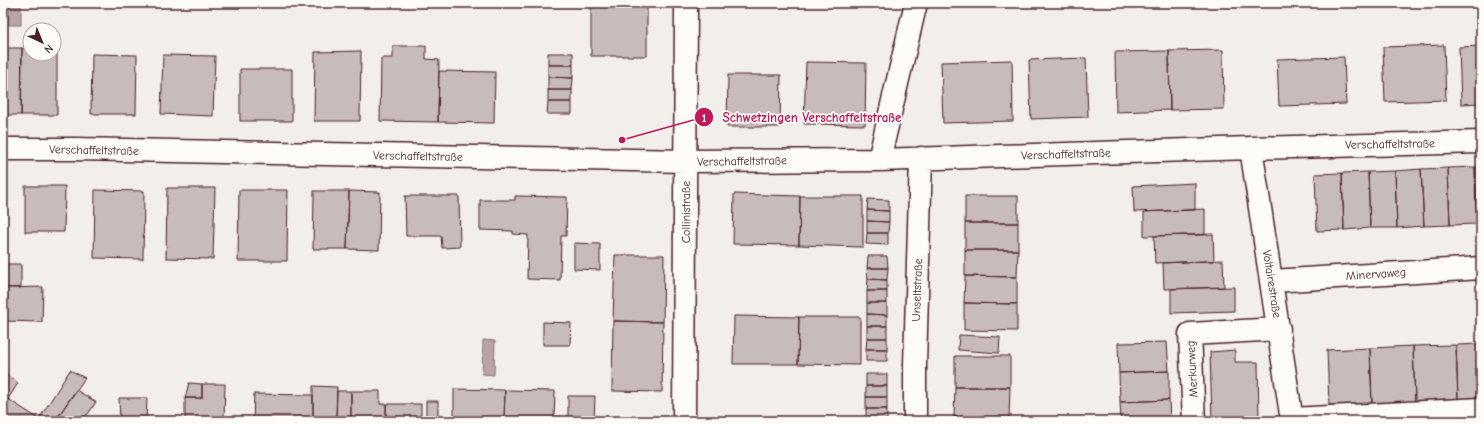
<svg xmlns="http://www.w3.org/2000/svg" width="1484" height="424" font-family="'Comic Neue',sans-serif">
  <rect width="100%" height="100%" fill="#f2efeb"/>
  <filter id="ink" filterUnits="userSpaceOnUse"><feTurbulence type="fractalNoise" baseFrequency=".025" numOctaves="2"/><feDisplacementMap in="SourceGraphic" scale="8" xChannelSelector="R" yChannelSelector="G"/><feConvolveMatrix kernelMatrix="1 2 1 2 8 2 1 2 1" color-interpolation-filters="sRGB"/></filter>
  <g filter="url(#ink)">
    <!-- water -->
    <path fill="#b7a5a6" stroke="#8b6f75" d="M9,3h12v22h-13z
      M483,340l12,1 -1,34 -12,-1z"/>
    <!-- building -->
    <path fill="#c8bbbb" stroke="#4a1f2b" d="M591,3h56v53h-56z
      M1444,45l2,55 -61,2 -2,-55z
      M393,46h33v13l13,1 -1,62 -58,-1 1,-63h12z
      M1481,46v57l-20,1 -2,-57z
      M3,48h19l-1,67h-18z
      M22,48h8v6h24v-5h3v66h-36z
      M1223,50l1,59 -54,1 -1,-59z
      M361,51l-1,70h-46l1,-69z
      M1169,51l1,59 -54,2 -1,-60z
      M548,53h25v12h-25z
      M92,54l45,1 -1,59h-45z
      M163,55l52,1 -2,60 -52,-2z
      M1344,57l2,47 -67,2 -2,-47z
      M1086,58l2,59 -57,2 -2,-59z
      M1012,60l1,61 -70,2 -2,-61z
      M806,62l60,1 -1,62 -61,-1z
      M548,65h25v13l-25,-1z
      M240,69h52v52h-52z
      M439,71l56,1 -1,51 -56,-1z
      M728,75h53l-1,52h-53z
      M548,77l25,1 -1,12h-24z
      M548,90h24v12h-24z
      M548,102h24v12h-25z
      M1475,167l2,57 -27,1 -2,-57z
      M1475,167h6v57h-4z
      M1448,168l2,57 -26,1 -3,-57z
      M1421,169l3,57 -27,2 -2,-57z
      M1395,171l2,57h-27l-2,-56z
      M1368,172l2,56 -26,2 -2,-57z
      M1342,173l2,57 -27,1 -2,-57z
      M1195,183v27l-61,2 -1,-26z
      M25,186h40l-1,46h-39z
      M167,188h48l-2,71 -47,-1z
      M95,190l49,1 -1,68 -49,-1z
      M239,190h49l-1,71h-49z
      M314,191h35l-2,58h-34z
      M349,191l31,1 -1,58 -32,-1z
      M734,194l66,2 -1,49 -66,-1z
      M405,196h54l1,51 -18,1 -1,-12h-35z
      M515,196l52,1 -1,39h-5l-1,44 -33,-1 1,-44 -15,-1v-3l-33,-1v-30h35z
      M800,196h63v51l-64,-2z
      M965,196h53v27h-53z
      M868,199l21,1v11l-22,-1z
      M1205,209v26l-61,1v-24z
      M867,210l22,1v11l-22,-1z
      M867,221l22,1 -1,11h-21z
      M965,223h53v27h-53z
      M867,233h21v12l-22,-1z
      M1213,234l1,27 -59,2 -1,-27z
      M574,243l26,1v26l-26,-1z
      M965,250h53l-1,27 -52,-1z
      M615,255h49l-1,67 -50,-1z
      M868,256h19l1,12h-21z
      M1223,260l1,27 -60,2 -1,-26z
      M3,264h18v24h-18z
      M867,268h21l-1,12 -19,-1z
      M965,276l52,1v27l-53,-1z
      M868,279l19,1v11h-20z
      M43,287l-1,35 -39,-1v-33z
      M1234,287v24l-63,2v-24z
      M867,291h20v12h-20z
      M867,303h20v12l-20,-1z
      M964,303l53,1v27l-53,-1z
      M867,314l20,1v11h-20z
      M734,316l65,1 -1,47h-65z
      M799,317h61v48l-62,-1z
      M613,321l50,1 -1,70 -50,-1z
      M543,322l28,1 -1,22h-27z
      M867,326h20v12h-20z
      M959,335l41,2 -1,16 -41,-3z
      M867,338h20v11h-21z
      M1167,342l2,29 -50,2 -1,-30z
      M1481,344v55l-23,1 -2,-55z
      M1456,345l2,55 -43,2 -2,-56z
      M1413,346l2,56 -43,2 -2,-56z
      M1370,348l2,56 -43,1 -2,-55z
      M866,349h21v12h-21z
      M1235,350v12h23l1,59h-47l-2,-69z
      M955,356h55v31h-55z
      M70,370l15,8 -30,43h-52v-14l5,-8 31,20z
      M1169,371v29l-49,2 -1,-29z
      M3,372l15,11 -15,24z
      M866,374h21v12h-21z
      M189,383l13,1v14h-17z
      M202,384h23l-1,37h-39v-23h17z
      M313,386l24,1 -1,30h-23z
      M866,386h21v11h-21z
      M955,387h55l-1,31 -55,-1z
      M454,389l51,1 -1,31h-50z
      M76,390l20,12 -8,12 -10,7h-23z
      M505,390l50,1 -1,30h-50z
      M337,391h14v30h-15z
      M351,391h29v13h6v17h-35z
      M254,394l59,1v26h-60z
      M568,396h27l-1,25h-26z
      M866,397h21v12h-21z
      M119,398h28l-1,23h-26z
      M1169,400l1,21h-49l-1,-19z
      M426,401h12v20h-12z
      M386,404h35v17h-35z
      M866,409h21v11l-21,1z
      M954,417l55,1v3h-55z"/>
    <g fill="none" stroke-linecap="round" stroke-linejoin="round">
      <!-- minor casing -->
      <g stroke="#4a1f2b" stroke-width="25">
        <path id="minor" d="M1251,148l41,273
          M3,149h72l611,12 193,-1 372,-12 230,-6
          M879,160l37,-157
          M1272,281l209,-13
          M1292,419l189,-10
          M684,421l2,-418
          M915,421v-56l6,-207
          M1194,421l-4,-87 89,-5"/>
      </g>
      <!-- minor -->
      <use href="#minor" stroke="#fdfcf7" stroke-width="22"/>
    </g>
  </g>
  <g text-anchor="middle" stroke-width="3.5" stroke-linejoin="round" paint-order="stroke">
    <!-- street labels -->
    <g font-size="12" fill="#4a1f2b" stroke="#fdfcf7">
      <text transform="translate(1390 144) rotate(-1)" y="4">Verschaffeltstraße</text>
      <text transform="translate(94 150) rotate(1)" y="4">Verschaffeltstraße</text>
      <text transform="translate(1066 154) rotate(-2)" y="4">Verschaffeltstraße</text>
      <text transform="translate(418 156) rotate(1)" y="4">Verschaffeltstraße</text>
      <text transform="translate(742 161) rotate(-1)" y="4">Verschaffeltstraße</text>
      <text transform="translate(686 212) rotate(-90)" y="4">Collinistraße</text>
      <text transform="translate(1376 274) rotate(-4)" y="4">Minervaweg</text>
      <text transform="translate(1272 284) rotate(81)" y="4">Voltairestraße</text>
      <text transform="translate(917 290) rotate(-88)" y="4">Unseltstraße</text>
      <text transform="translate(1192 369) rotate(-93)" y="4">Merkurweg</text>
    </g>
  </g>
  <!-- callouts -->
  <path fill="none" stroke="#c2185b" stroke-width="1.5" d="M622 140L704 117"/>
  <g fill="#c2185b" stroke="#fdfcf7" stroke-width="1.5">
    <circle cx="622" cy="140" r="4"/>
    <circle cx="704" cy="117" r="10"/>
  </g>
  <g font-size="12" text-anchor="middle" font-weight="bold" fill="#fff">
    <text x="704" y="122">1</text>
  </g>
  <g font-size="13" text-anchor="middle" font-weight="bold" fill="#c2185b" stroke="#fdfcf7" stroke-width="3.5" stroke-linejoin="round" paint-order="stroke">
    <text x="812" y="122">Schwetzingen Verschaffeltstraße</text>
  </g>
  <!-- margin -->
  <rect width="1484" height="424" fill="none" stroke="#fdfcf7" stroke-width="16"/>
  <rect x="8" y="8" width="1468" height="408" fill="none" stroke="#4a1f2b" stroke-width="1.5" filter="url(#ink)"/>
  <!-- north arrow -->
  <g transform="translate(42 42) rotate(136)"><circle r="19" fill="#fdfcf7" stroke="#b5a4a5"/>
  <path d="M0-3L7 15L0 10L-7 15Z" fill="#4a1f2b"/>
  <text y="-6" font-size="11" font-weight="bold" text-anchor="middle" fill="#4a1f2b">N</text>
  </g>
</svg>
